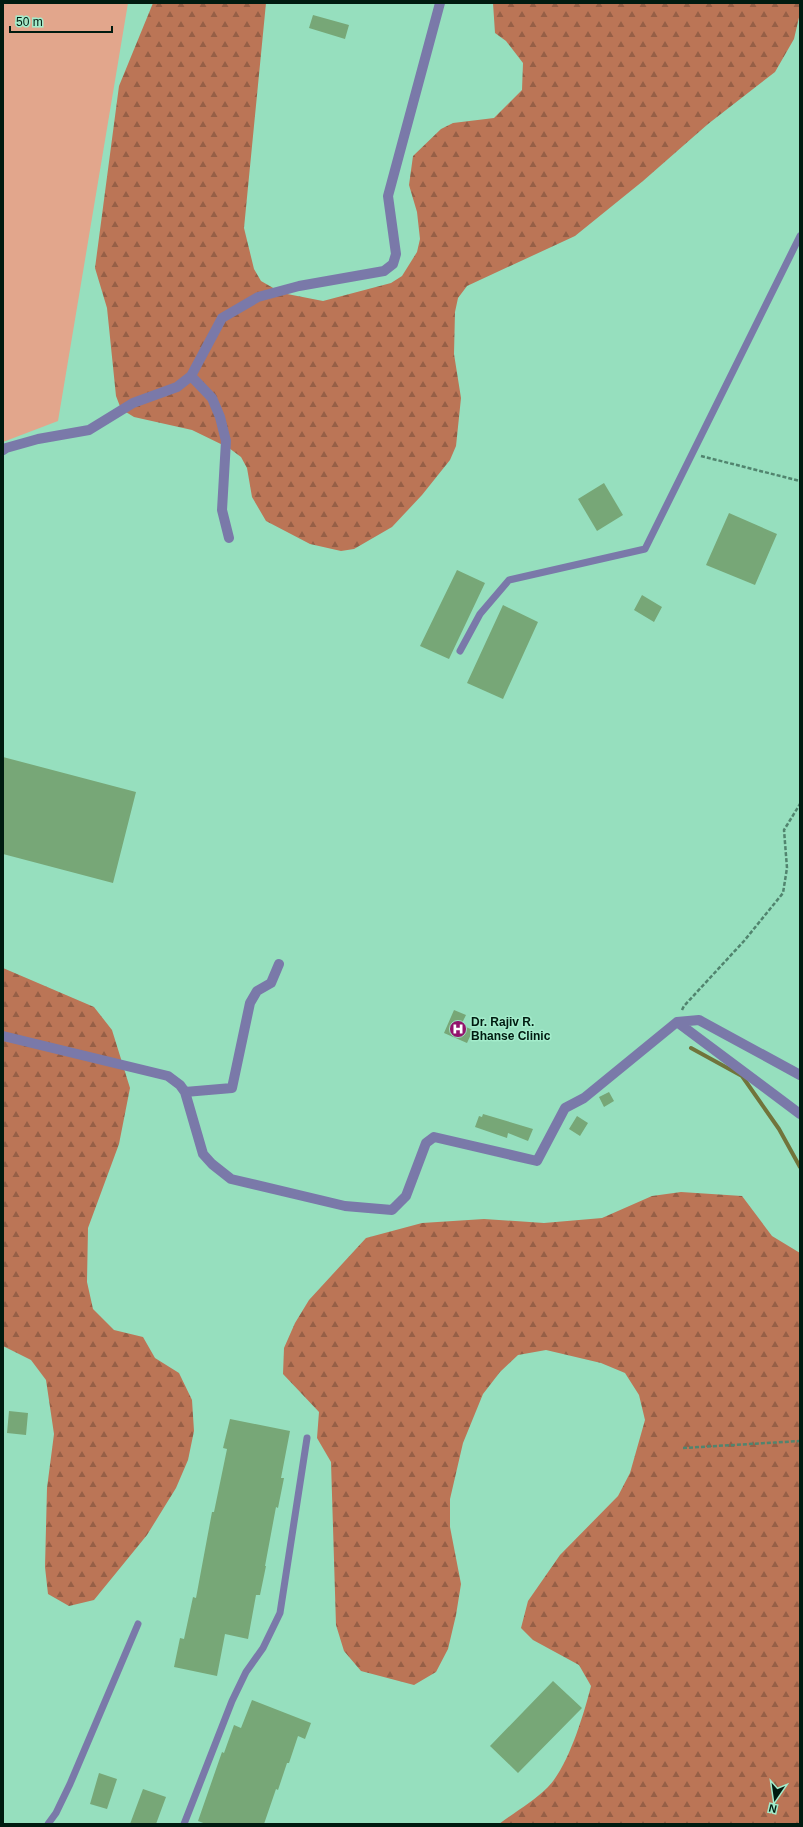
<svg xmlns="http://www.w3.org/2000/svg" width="803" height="1827" font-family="Helvetica,sans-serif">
  <defs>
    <pattern id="forest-firs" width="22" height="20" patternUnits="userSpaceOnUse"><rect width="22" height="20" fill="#bb7556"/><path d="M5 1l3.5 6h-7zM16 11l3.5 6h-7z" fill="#965f46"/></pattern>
  </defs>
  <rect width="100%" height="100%" fill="#96dfbe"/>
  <!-- green -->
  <path fill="#e2a68c" d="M3,3h125l-70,418 -55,21z"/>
  <!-- forest -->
  <path fill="url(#forest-firs)" d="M153,3h113l-22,225 10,41 7,12 21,12 41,8 68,-18 11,-7 15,-24 3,-13 -3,-27 -8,-27 4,-29 28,-27 12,-6 41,-5 28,-28 1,-27 -17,-22 -11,-8 -2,-30h307v10l-6,26 -19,33 -67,52 -65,57 -68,55 -108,50 -9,12 -3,14 -1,42 7,44 -5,48 -6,14 -28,35 -30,32 -38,22 -13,2 -31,-7 -44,-23 -14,-24 -5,-29 -6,-11 -12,-9 -37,-18 -58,-13 -13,-8 -5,-13 -9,-88 -12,-40 24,-182z
    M3,968l91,39 18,23 18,58 -11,56 -31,84 -1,54 6,27 21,21 29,7 12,21 24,15 13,27 2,31 -6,29 -12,28 -29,47 -53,65 -25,6 -21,-12 -3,-27 2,-79 7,-54 -8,-54 -15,-20 -28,-14z
    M681,1192l61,4 30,40 28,17v571h-301c16,-12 35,-23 49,-37 20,-20 36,-73 43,-101l-12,-21 -46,-25 -12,-12 7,-27 32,-46 58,-59 12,-23 15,-53 -6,-25 -14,-22 -24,-10 -55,-13 -28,5 -18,17 -17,22 -20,49 -13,56v28l11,57 -5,31 -8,34 -12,23 -22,13 -53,-14 -17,-20 -8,-26 -5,-163 -14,-24 2,-26 -36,-38 1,-26 11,-25 14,-23 57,-62 56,-15 62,-4 60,4 58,-5 50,-22z"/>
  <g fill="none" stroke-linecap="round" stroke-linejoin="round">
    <!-- stream -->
    <path stroke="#71743b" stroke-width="4" d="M691,1048l51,28 37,53 21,38"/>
  </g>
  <!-- building -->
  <path fill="#77a777" d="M313,15l36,10 -4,14 -36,-11z
    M604,483l19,32 -26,16 -19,-32z
    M729,513l48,21 -22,51 -49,-20z
    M457,570l28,13 -36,76 -29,-13z
    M642,595l20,12 -8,15 -20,-12z
    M503,605l35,17 -35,77 -36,-16z
    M3,757l133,35 -23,91 -110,-29z
    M454,1010l12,5 -5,10 12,5 -6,13 -23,-10z
    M609,1092l5,9 -10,6 -5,-10z
    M483,1114l50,15 -5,12 -20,-8 -1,5 -32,-11 4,-11 3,1z
    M577,1116l11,7 -8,13 -11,-7z
    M9,1411l19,2 -2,22 -19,-2z
    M230,1419l60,12 -9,47h3l-6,30 -2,-1 -11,59h1l-6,29h-4l-8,44 -23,-5 -8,42 -43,-9 6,-29 4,1 9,-42 3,1 16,-86h2l13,-63 -4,-1z
    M553,1681l29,27 -64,65 -28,-27z
    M252,1700l59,23 -6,16 -7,-3 -9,27h-2l-9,27 -2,-1 -12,35h-58l-8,-3 24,-69 2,1 10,-28 7,3z
    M99,1773l18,6 -10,30 -17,-5z
    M143,1789l23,8 -10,27h-26z"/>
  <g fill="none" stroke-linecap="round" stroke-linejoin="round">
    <!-- path -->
    <path stroke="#51846e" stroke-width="2.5" stroke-dasharray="4 2" stroke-linecap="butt" d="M701,456l99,25
      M682,1010l2,-4 60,-65 39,-48 4,-25 -3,-38 16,-26
      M683,1448l117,-7"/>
    <!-- service -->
    <path stroke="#7a79a9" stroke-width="7" d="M460,651l20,-37 29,-34 136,-31 155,-313
      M48,1824l8,-11 14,-29 68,-160
      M184,1824l48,-123 14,-29 17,-24 17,-35 27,-175"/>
    <!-- minor -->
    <path stroke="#7a79a9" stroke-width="10" d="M191,376l21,22 8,19 6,24 -4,69 7,28
      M3,450l3,-2 32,-9 51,-9 44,-27 44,-16 14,-11 31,-58 36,-21 41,-11 85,-15 9,-7 3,-10 -8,-58 52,-193
      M677,1022l123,92
      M3,1036l165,40 12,9 5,7 18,62 9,10 19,15 114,27 47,4 14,-14 20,-53 8,-6 103,24 28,-53 19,-10 93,-76 22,-2 101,55
      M185,1092l47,-4 18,-85 7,-12 14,-8 8,-19"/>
  </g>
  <!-- icons -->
  <defs>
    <g id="hospital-disc" transform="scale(0.9)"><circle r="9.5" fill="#93136d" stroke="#a3eccb"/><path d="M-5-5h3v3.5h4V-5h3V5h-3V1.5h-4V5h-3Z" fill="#fff"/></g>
  </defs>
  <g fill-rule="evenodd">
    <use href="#hospital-disc" x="458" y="1029"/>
  </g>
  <g text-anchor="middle" stroke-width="3" stroke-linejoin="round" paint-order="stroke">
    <!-- poi labels -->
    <g font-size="12" font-weight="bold" fill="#001b10" stroke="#a3eccb" text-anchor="start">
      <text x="471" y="1026">Dr. Rajiv R.<tspan x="471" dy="14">Bhanse Clinic</tspan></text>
    </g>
  </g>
  <!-- border -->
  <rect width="803" height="1827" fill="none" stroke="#001b10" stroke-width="8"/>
  <!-- north arrow -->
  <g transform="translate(775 1799) rotate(193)" stroke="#a3eccb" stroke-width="3" paint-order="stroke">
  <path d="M0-3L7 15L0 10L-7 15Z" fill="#001b10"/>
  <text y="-6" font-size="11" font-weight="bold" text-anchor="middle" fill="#001b10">N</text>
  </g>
  <!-- scale -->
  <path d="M10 26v6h102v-6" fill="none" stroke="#001b10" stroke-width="2"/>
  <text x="16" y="26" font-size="12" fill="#001b10" stroke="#a3eccb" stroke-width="3" paint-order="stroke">50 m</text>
</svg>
